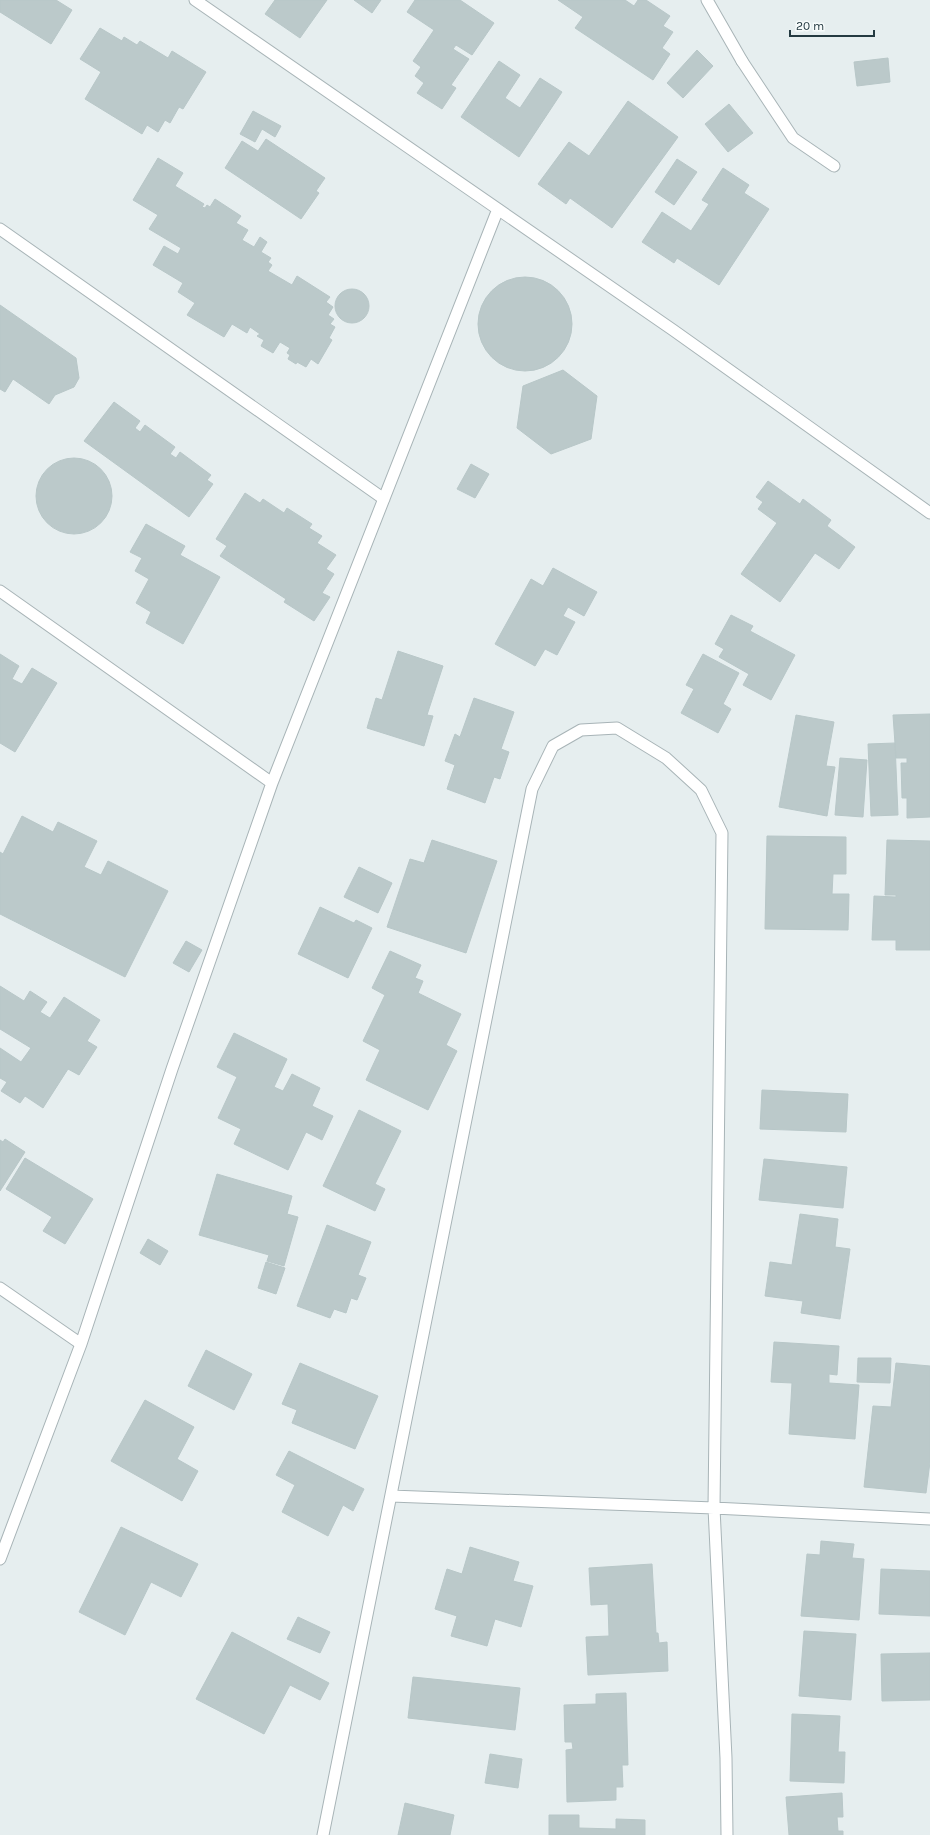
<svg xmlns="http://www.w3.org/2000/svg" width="930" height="1835" font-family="Karla,sans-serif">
  <rect width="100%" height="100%" fill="#e6eeef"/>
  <!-- building -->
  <path fill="#bbc9ca" stroke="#b8c7c8" d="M0,0h56l16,10 -21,34 -51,-32z
    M275,0h52l-27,38 -35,-24z
    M354,0h27l-9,13z
    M415,0h45l34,23 -22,32 -16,-10 -3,4 16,10 -18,26 5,3 -14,21 -25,-16 7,-10 -9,-7 6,-9 -8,-6 21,-31 -27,-18z
    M558,0h67l9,6 4,-6h8l24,16 -7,10 10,6 -11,16 8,6 -17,26 -78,-52 8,-11z
    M100,28l22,13 2,-4 13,8 3,-4 28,17 4,-7 34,21 -23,37 -4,-2 -9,16 -5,-3 -7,12 -11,-7 -5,9 -57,-35 16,-27 -21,-13z
    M697,50l16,16 -30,32 -16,-15z
    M888,58l2,24 -33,4 -3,-24z
    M499,61l21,14 -15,23 15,10 20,-30 22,14 -43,65 -58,-40z
    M628,101l50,36 -66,91 -42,-30 -4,6 -28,-20 31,-42 20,14z
    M729,104l24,29 -25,19 -23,-28z
    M253,111l28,15 -6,11 -13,-8 -7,13 -15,-8z
    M266,139l59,39 -9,13 3,2 -18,26 -76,-51 17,-27 16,10z
    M158,158l25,15 -8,13 29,18 -2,3 3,1 2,-3 3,2 5,-8 26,17 -5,7 12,7 -6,10 12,7 6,-10 7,5 -6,10 10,6 -3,4 4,3 -4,6 24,14 5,-9 33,21 -4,5 7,5 -5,8 6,4 -4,5 5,3 -6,11 3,2 -14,24 -7,-5 -5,8 -9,-5 -1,2 -8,-5 2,-4 -3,-2 3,-5 -10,-6 -7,11 -12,-7 3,-6 -7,-4 3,-2 -10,-7 -3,6 -15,-9 -8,13 -37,-22 8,-12 -17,-11 5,-9 -30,-18 11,-19 14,8 3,-6 -32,-19 9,-14 -25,-15z
    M677,159l20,13 -23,33 -19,-13z
    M723,168l26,17 -5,8 25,16 -50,76 -42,-27 -3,5 -32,-21 20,-30 29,19 18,-27 -7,-4z
    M478 324a47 47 0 1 1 94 0a47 47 0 1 1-94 0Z
    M335 306a17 17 0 1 1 34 0a17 17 0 1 1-34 0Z
    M0,305l76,53 3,20 -5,9 -19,8 -6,9 -36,-25 -8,13 -5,-3z
    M563,370l34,26 -6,43 -40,15 -34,-26 6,-42z
    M114,402l26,19 -5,7 5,4 5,-7 30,22 -5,7 6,4 4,-6 31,23 -4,5 6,4 -24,33 -105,-76z
    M36 496a38 38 0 1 1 76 0a38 38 0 1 1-76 0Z
    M471,464l18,10 -14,24 -18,-9z
    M768,481l32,23 3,-5 28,21 -4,6 28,21 -16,22 -24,-16 -35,49 -39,-28 36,-51 -19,-14 5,-7 -7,-5z
    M245,493l15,10 3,-4 21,14 3,-5 25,16 -3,4 13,8 -5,7 19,12 -10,14 8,5 -12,19 8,4 -16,24 -30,-19 2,-3 -66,-43 7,-10 -11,-7z
    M146,524l39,22 -5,9 40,22 -37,67 -37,-21 5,-11 -15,-9 13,-24 -14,-8 7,-13 -12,-6z
    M553,568l44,24 -13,24 -16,-9 -5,9 12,6 -18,33 -12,-6 -10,17 -40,-22 36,-65 12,7z
    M731,615l22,11 -3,5 45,24 -24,45 -28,-15 6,-11 -30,-17 5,-8 -9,-5z
    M398,651l45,15 -16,49 6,1 -9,30 -57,-18 9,-30 6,2z
    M0,654l19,12 -7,13 10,5 10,-16 25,15 -42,69 -15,-9z
    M703,654l36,19 -16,31 8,5 -13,24 -37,-20 13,-24 -8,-4z
    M474,698l40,14 -13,37 8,3 -9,27 -6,-2 -9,26 -38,-14 8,-24 -10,-4 10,-27 5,3z
    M930,714v103l-23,1v-20h-5l-1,-35h6v-5h-11l-3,-43z
    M796,715l38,7 -8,44 9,1 -8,49 -48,-9z
    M895,743l3,72 -27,1 -3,-72z
    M840,758l27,2 -4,57 -28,-2z
    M22,816l31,16 5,-10 39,19 -13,26 17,8 7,-14 60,30 -43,86 -125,-63v-62l3,2z
    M767,836l79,1v37h-13l-1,20h17l-1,36 -83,-1z
    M432,840l65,21 -31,92 -79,-26 23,-68 14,4z
    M887,840l43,1v109h-34v-10h-24l2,-44 22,1v-2h-11z
    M359,867l33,16 -14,30 -34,-16z
    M320,907l34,16 2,-3 16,8 -24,50 -50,-24z
    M186,941l16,9 -13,22 -16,-9z
    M390,951l31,14 -6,13 8,3 -5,12 43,21 -15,31 11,6 -29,59 -62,-30 14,-30 -17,-9 22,-46 -13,-7z
    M0,986l24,15 6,-10 17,11 -7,10 10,6 14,-21 36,23 -13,21 10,6 -18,28 -11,-6 -25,39 -18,-12 -5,7 -19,-12 6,-9 -7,-4v-30l21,14 10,-14 -31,-19z
    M234,1033l53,26 -13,28 9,4 9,-17 28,14 -8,18 21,10 -11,24 -16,-8 -18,38 -54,-26 7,-15 -23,-11 19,-41 -20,-10z
    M762,1090l86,4 -2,38 -86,-3z
    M359,1110l42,21 -26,53 10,5 -10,22 -52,-25z
    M5,1139l20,13 -25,39v-51l3,2z
    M25,1158l68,41 -28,45 -22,-13 9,-14 -46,-28z
    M764,1159l83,8 -4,41 -84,-8z
    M217,1174l75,22 -5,18 11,3 -14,49 -17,-5 2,-6 -70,-20z
    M800,1214l38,5 -3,28 15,2 -10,70 -39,-6 2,-12 -38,-5 5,-34 22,3z
    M327,1225l44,17 -13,33 8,3 -9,22 -6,-2 -5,15 -12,-4 -4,9 -33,-12z
    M148,1239l20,12 -8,14 -20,-12z
    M266,1262l19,6 -9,26 -18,-6z
    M774,1342l65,4 -2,29 -8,-1v9l30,2 -4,54 -66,-5 3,-51 -21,-1z
    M206,1350l46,24 -18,36 -46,-24z
    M858,1358h33l-1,25 -33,-1z
    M300,1363l78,33 -23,53 -63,-26 5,-13 -15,-6z
    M896,1363l34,3v96l-4,31 -62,-6 9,-81 18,1z
    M145,1400l49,27 -17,32 21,12 -16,30 -71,-40z
    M289,1451l75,38 -11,22 -10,-6 -15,31 -46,-24 13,-27 -19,-10z
    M121,1527l77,37 -17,33 -30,-15 -26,53 -46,-23z
    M821,1541l33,3 -2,14 12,1 -5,61 -58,-4 6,-62 13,1z
    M470,1547l49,15 -6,19 20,5 -12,41 -26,-8 -8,27 -36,-10 6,-20 -22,-7 12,-40 15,5z
    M652,1564l4,69h2l1,10 8,-1 1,29 -80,4 -2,-38 23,-1 -1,-32 -17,1 -2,-37z
    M881,1569l49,2v45l-51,-2z
    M298,1617l32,15 -10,21 -33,-14z
    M804,1631l52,3 -5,66 -52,-4z
    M232,1632l97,51 -9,17 -30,-15 -26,49 -68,-35z
    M930,1653v47l-48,1 -1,-47z
    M413,1677l107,11 -5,42 -107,-12z
    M626,1693l2,72h-6l1,22h-7v13l-49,2 -1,-52 7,-1 -1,-7h-7l-1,-37 32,-1v-10z
    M792,1714l48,2 -2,36h7l-1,31 -54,-2z
    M490,1754l32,5 -4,29 -33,-5z
    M842,1793l1,24h-6l1,14h5v4h-54l-3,-38z
    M405,1803l49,12 -4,20h-52z
    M549,1815h30v13l37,1v-10l29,1v15h-96z"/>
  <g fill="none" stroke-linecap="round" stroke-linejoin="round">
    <!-- service casing -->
    <g stroke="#a8b4b7" stroke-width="13">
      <path id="service" d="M742,61l51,77 41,28"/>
    </g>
    <!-- minor casing -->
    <g stroke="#a8b4b7" stroke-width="13">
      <path id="minor" d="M195,0l478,330 257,183
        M707,0l35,61
        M0,229l384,270
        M0,591l272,192
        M0,1288l81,56
        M391,1496l323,12 216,11
        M0,1559l81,-215 91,-275 100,-286 226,-574
        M323,1835l209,-1046 21,-43 28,-16 36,-2 49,30 35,32 21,43 -8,675 12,250 1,77"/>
    </g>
    <!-- service -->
    <use href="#service" stroke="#fff" stroke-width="11"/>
    <!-- minor -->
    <use href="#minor" stroke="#fff" stroke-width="11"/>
  </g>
  <!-- scale -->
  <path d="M790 30v6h84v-6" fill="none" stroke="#243a41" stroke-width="2"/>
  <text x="796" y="30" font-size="12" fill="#243a41" stroke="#f7fbfb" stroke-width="3" paint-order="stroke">20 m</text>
</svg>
